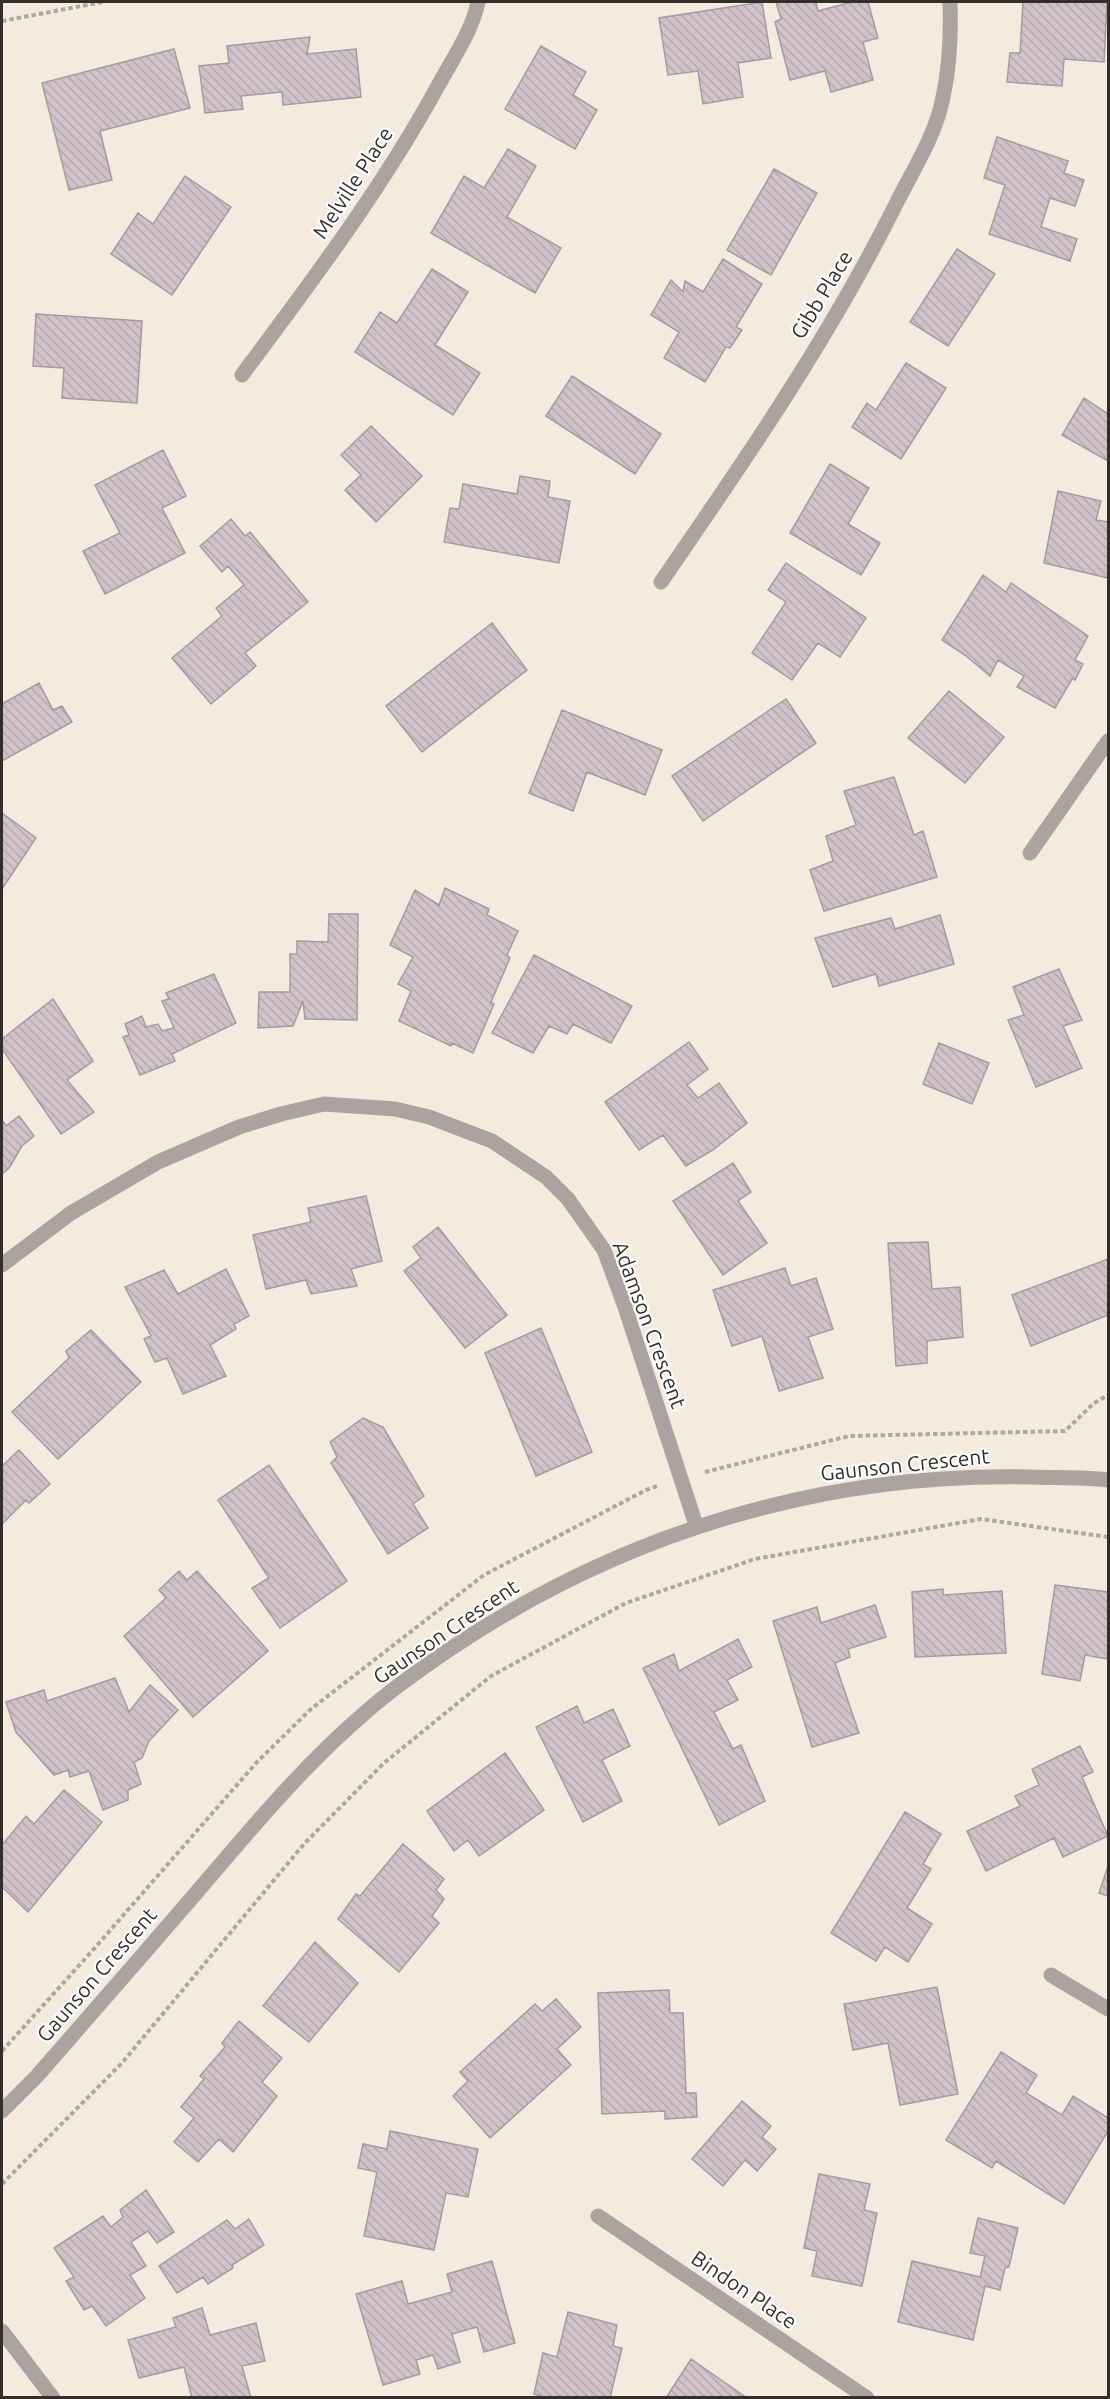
<svg xmlns="http://www.w3.org/2000/svg" width="1110" height="2399" font-family="Ubuntu,sans-serif">
  <defs>
    <pattern id="building-back-hatch" width="6" height="6" patternUnits="userSpaceOnUse" patternTransform="scale(1.5)"><rect width="6" height="6" fill="#d1c2c9"/><path d="M-1 5l2 2M0 0l6 6M5-1l2 2" fill="none" stroke="#b4a7ad"/></pattern>
  </defs>
  <rect width="100%" height="100%" fill="#f5eade"/>
  <!-- building -->
  <path fill="url(#building-back-hatch)" stroke="#a799a0" stroke-width="1.5" d="M762,2l9,56 -33,5 5,34 -40,7 -5,-33 -30,4 -9,-57z
    M776,2h40l2,9 34,-9h16l10,36 -15,4 10,38 -42,12 -6,-21 -35,9 -15,-58 6,-3z
    M1023,2h84l-3,60 -40,-3 -2,27 -55,-4 3,-29h10z
    M310,37l-3,17 49,-5 5,48 -78,8 -1,-13 -41,4 2,13 -38,4 -6,-47 30,-3 -2,-17z
    M541,46l45,26 -13,23 24,15 -22,39 -70,-40z
    M174,49l16,59 -90,23 12,49 -43,10 -27,-107z
    M997,137l71,24 -4,12 20,7 -9,26 -25,-8 -9,29 36,12 -7,22 -81,-27 16,-49 -21,-7z
    M508,149l28,17 -29,51 54,31 -26,45 -104,-60 33,-57 20,12z
    M774,169l43,24 -46,82 -44,-25z
    M185,176l46,31 -59,88 -61,-41 27,-41 15,11z
    M957,249l38,25 -47,72 -38,-24z
    M723,259l39,25 -26,43 6,3 -12,18 -4,-1 -21,35 -41,-24 15,-26 -28,-17 20,-35 12,12 2,-11 18,11z
    M432,269l36,23 -33,53 45,28 -27,42 -98,-63 25,-40 17,11z
    M36,314l106,7 -5,82 -75,-5 2,-30 -31,-2z
    M906,363l40,25 -45,71 -49,-32 15,-24 9,7z
    M572,376l89,58 -26,40 -89,-58z
    M1084,398l24,16v47l-46,-26z
    M371,426l51,50 -46,46 -31,-32 16,-15 -20,-20z
    M163,450l23,46 -24,12 23,45 -80,41 -22,-43 37,-18 -25,-48z
    M830,464l39,24 -21,36 32,19 -19,32 -71,-42z
    M520,476l30,5 -2,16 22,4 -11,62 -115,-21 6,-34 9,1 4,-25 54,10z
    M1058,491l43,10 -5,19 12,2v56l-64,-15z
    M231,519l14,17 5,-4 58,70 -63,51 11,13 -45,38 -39,-46 50,-42 -6,-8 28,-23 -16,-19 -6,6 -22,-26z
    M786,563l80,55 -26,39 -22,-14 -26,37 -40,-27 34,-51 -18,-12z
    M983,575l23,17 5,-9 77,53 -13,24 8,4 -8,16 -3,-1 -17,29 -38,-21 7,-11 -26,-16 -8,16 -25,-21 -23,-15z
    M492,623l35,47 -105,82 -36,-46z
    M39,683l14,27 9,-4 10,16 -70,39v-57z
    M949,691l55,46 -39,46 -57,-45z
    M786,699l30,44 -113,78 -31,-45z
    M562,710l100,40 -17,45 -58,-23 -14,39 -44,-18z
    M894,777l20,58 9,-4 14,46 -113,34 -14,-41 23,-9 -7,-25 30,-11 -12,-34z
    M2,813l34,25 -34,51z
    M445,888l44,21 -2,6 31,16 -11,24 3,3 -19,44 3,2 -21,49 -21,-10 -1,3 -52,-25 12,-30 -13,-7 15,-27 -23,-12 25,-55 24,15z
    M329,914h29l-1,106 -52,-1 -2,-18 -10,25 -35,2 1,-36h31v-38h7v-13l31,1z
    M940,915l14,49 -75,22 -3,-12 -43,13 -18,-49 76,-20 4,11z
    M534,955l98,51 -21,37 -38,-19 -6,10 -18,-8 -16,27 -41,-20z
    M1059,969l23,51 -19,6 19,42 -46,19 -28,-67 16,-5 -11,-28z
    M214,974l22,49 -64,31 3,7 -35,14 -17,-38 6,-2 -4,-11 17,-8 4,11 12,-3 4,7 12,-3 -12,-27 7,-2 -3,-6z
    M53,999l40,62 -26,19 27,32 -33,22 -59,-85v-10z
    M689,1042l19,27 -21,16 11,13 21,-15 28,40 -34,27 -27,16 -23,-31 -24,15 -34,-48z
    M939,1043l50,20 -17,41 -49,-20z
    M19,1116l15,20 -12,10 -13,22 -7,6v-54l4,6z
    M733,1163l18,29 -13,9 29,42 -44,32 -50,-74z
    M366,1196l16,65 -31,8 6,17 -46,8 -5,-14 -40,9 -13,-54 58,-13 -3,-14z
    M438,1227l69,88 -42,33 -61,-77 17,-13 -8,-11z
    M928,1242l4,47 28,-2 3,50 -36,4v22l-31,3 -8,-123z
    M1108,1259v56l-77,31 -19,-51z
    M785,1268l6,18 25,-8 17,51 -25,8 15,41 -44,13 -17,-55 -30,10 -19,-56z
    M226,1269l23,47 -15,8 2,5 -26,16 16,31 -43,18 -16,-36 -12,4 -11,-23 7,-3 -26,-49 39,-17 14,24z
    M541,1328l51,124 -56,24 -51,-123z
    M91,1330l50,52 -83,77 -46,-47 57,-54 -3,-7z
    M363,1418l20,9 41,69 -11,8 15,24 -40,26 -57,-91 6,-6 -7,-15z
    M19,1450l31,34 -21,19 -3,-3 -24,24v-58z
    M269,1465l78,116 -67,47 -28,-40 17,-10 -51,-78z
    M179,1571l8,9 10,-9 71,80 -75,66 -69,-81 42,-38 -7,-8z
    M1055,1585l53,7v67l-23,-4 -5,26 -38,-7z
    M943,1589v6l59,-4 4,62 -91,4 -3,-65z
    M875,1605l11,32 -38,12 2,8 -15,6 24,70 -47,14 -39,-126 44,-14 4,16z
    M738,1639l14,28 -25,13 11,20 -24,12 19,37 8,-4 24,56 -46,24 -76,-157 31,-14 5,17z
    M115,1678l14,34 21,-27 28,25 -29,31 -7,17 -8,4 7,22 -13,6v10l-25,10 -14,-39 -19,6 -2,-7 -14,5 -38,-43 -10,-30 38,-12 3,11z
    M577,1706l7,17 29,-14 17,37 -28,14 20,41 -39,21 -47,-95z
    M1080,1746l13,26 -11,5 26,59 -45,21 -9,-19 -68,33 -19,-40 53,-25 -5,-10 24,-11 -7,-16z
    M505,1753l39,57 -65,46 -11,-16 -14,11 -27,-40z
    M64,1790l38,32 -74,90 -26,-25v-42l24,-29 8,8z
    M905,1812l36,22 -18,30 8,5 -24,39 25,16 -24,38 -23,-15 -9,14 -45,-28z
    M403,1844l41,35 -8,11 8,9 -12,17 7,7 -40,49 -61,-53 18,-25 4,2z
    M1108,1866v30l-9,-3z
    M315,1942l43,41 -49,59 -46,-36z
    M937,1987l21,107 -58,11 -12,-62 -35,7 -9,-46z
    M669,1990l1,23h13l3,80h10l1,24 -32,2v-8l-63,3 -4,-121z
    M556,1999l25,28 -24,22 14,16 -81,73 -37,-42 15,-15 -8,-9 75,-68 7,7z
    M239,2021l43,37 -20,24 15,14 -44,56 -14,-13 -21,23 -24,-20 20,-24 -13,-11 23,-28 -4,-3 25,-29 -3,-4z
    M1001,2052l36,23 -11,18 36,22 11,-19 35,22v13l-44,73 -68,-43 -4,7 -46,-28z
    M742,2101l29,25 -9,11 14,12 -19,22 -12,-11 -22,26 -31,-27z
    M390,2131l88,18 -10,48 -22,-4 -12,57 -70,-14 13,-64 -19,-4 5,-24 24,5z
    M819,2174l51,10 -6,26 13,3 -15,73 -50,-10 5,-25 -13,-3z
    M146,2190l28,42 -17,11 -9,-12 -17,11 15,24 -16,9 15,23 -39,28 -14,-20 -8,4 -18,-29 8,-4 -20,-29 49,-32 8,11 12,-10 -3,-7z
    M978,2218l40,10 -9,39 -4,1 -5,22 -15,-4 -12,54 -75,-18 14,-61 68,16 5,-21 -15,-3z
    M249,2219l15,26 -32,20 1,3 -25,16 -5,-7 -26,16 -18,-27 68,-46 8,9z
    M492,2261l23,82 -31,9 -7,-25 -25,7 8,28 -22,7 -5,-14 -17,5 4,14 -37,11 -27,-91 46,-13 6,23 44,-12 -5,-18z
    M202,2308l8,27 46,-12 9,38 -23,5 9,32h-59l-8,-31 -45,11 -11,-38 48,-13 -3,-9z
    M568,2312l49,13 -4,21 9,2 -12,50h-63l-13,-4 9,-41 14,4z
    M691,2359l56,39h-81z"/>
  <g fill="none" stroke-linecap="round" stroke-linejoin="round">
    <!-- path -->
    <path stroke="#afa79e" stroke-width="4" stroke-dasharray="4.5 3" stroke-linecap="butt" d="M2,21l101,-19
      M705,1472l144,-36 216,-5 29,-28 14,-8
      M2,2051l91,-101 164,-188 54,-53 173,-134 162,-85 11,-4
      M2,2184l120,-121 182,-219 80,-81 107,-87 135,-73 129,-44 226,-40 127,18"/>
    <!-- minor -->
    <path stroke="#aaa3a0" stroke-width="15" d="M242,375c70,-94 141,-188 197,-291 15,-27 33,-53 39,-82
      M661,582c84,-122 169,-245 235,-378 17,-34 40,-69 47,-107 7,-31 8,-64 7,-95
      M1030,853l78,-112
      M2,1265l69,-52 87,-51 81,-35 42,-13 43,-10 71,5 34,8 63,24 54,36 22,22 36,51 21,57 71,218
      M1051,1975l57,34
      M2,2111l35,-35c56,-64 111,-127 166,-191 52,-61 103,-122 164,-174 26,-23 55,-43 83,-62 173,-116 373,-177 581,-172 26,1 52,0 77,3
      M598,2216l269,182
      M2,2331l51,67"/>
  </g>
  <g text-anchor="middle" stroke-width="4.5" stroke-linejoin="round" paint-order="stroke">
    <!-- street labels -->
    <g font-size="21" fill="#322e2a" stroke="#fff">
      <text transform="translate(353 183) rotate(-57)" y="7">Melville Place</text>
      <text transform="translate(822 295) rotate(-59)" y="7">Gibb Place</text>
      <text transform="translate(649 1325) rotate(70)" y="7">Adamson Crescent</text>
      <text transform="translate(905 1465) rotate(-6)" y="7">Gaunson Crescent</text>
      <text transform="translate(446 1632) rotate(-34)" y="7">Gaunson Crescent</text>
      <text transform="translate(97 1975) rotate(-49)" y="7">Gaunson Crescent</text>
      <text transform="translate(744 2290) rotate(34)" y="7">Bindon Place</text>
    </g>
  </g>
  <!-- border -->
  <rect width="1110" height="2399" fill="none" stroke="#322e2a" stroke-width="6"/>
</svg>
